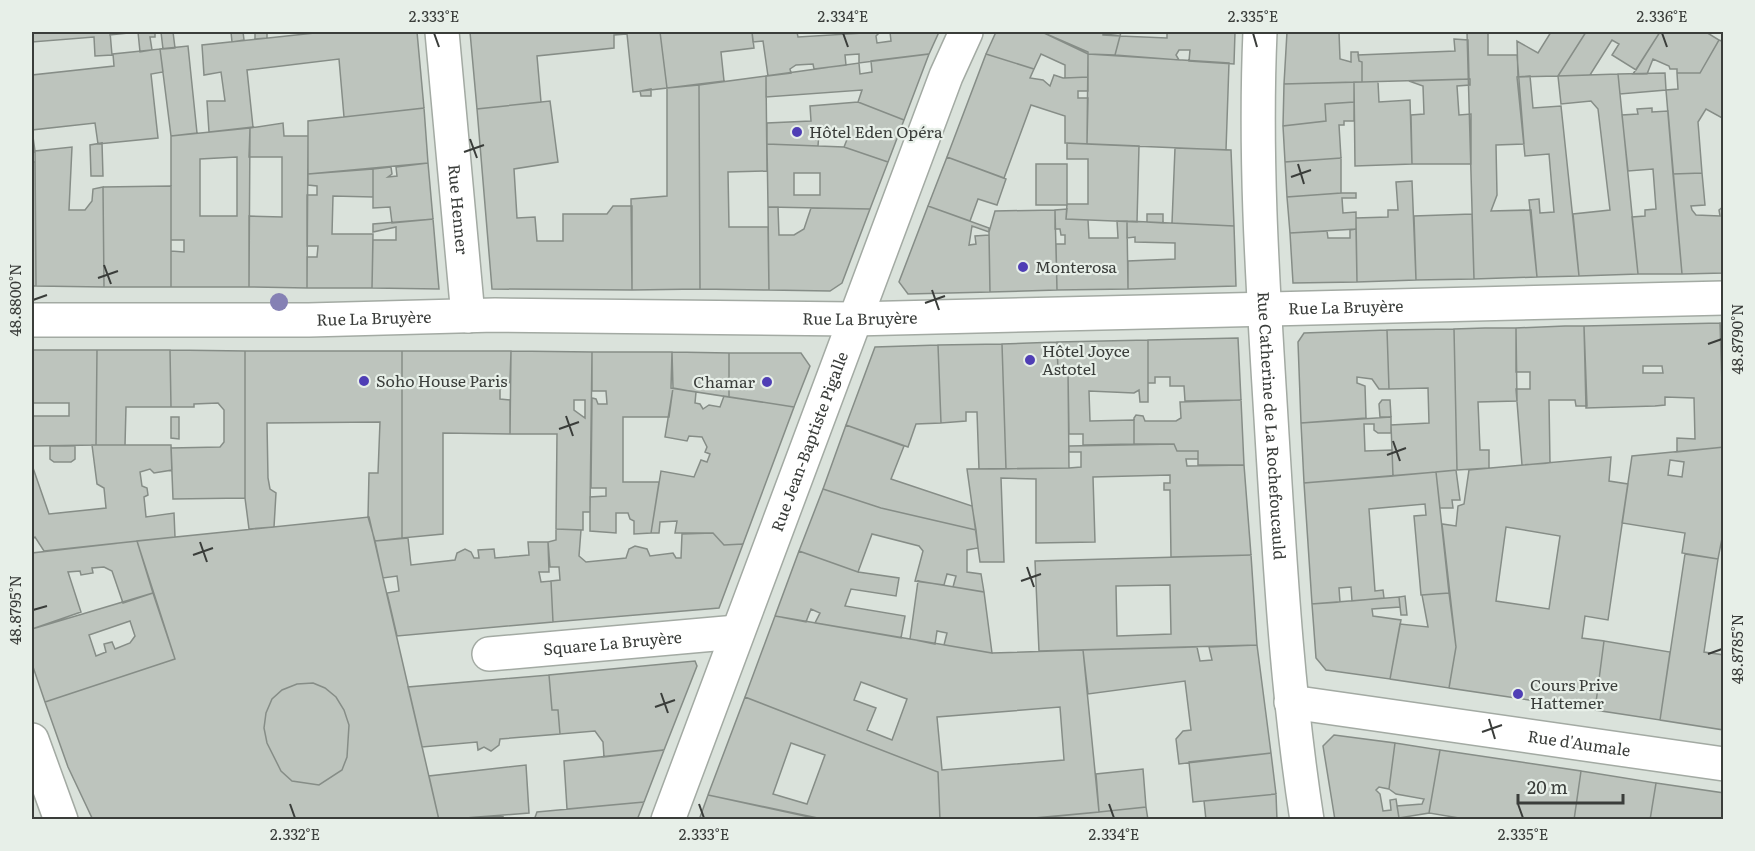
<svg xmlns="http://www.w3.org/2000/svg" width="1755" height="851" font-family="Literata,serif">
  <rect width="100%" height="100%" fill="#dae2db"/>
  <!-- building -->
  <path fill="#bdc4bd" stroke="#868d87" stroke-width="1.5" fill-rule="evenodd" d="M32,32h78l2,23 -17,1 -1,-19 -62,5z
    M110,32h45v5h-5l2,13 -12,2 -2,-20 -28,3z
    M161,32h12l2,16 -12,1z
    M231,32h12l1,8 -12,2z
    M255,32h12v6l-12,1z
    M324,32h93l7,76 -80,9 -5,-58 -92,11 6,57 -44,5 -2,-31h18l-4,-29 -17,3 -2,-30z
    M470,32h190l7,56 -34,4 -6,-58 -13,1v13l-77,8 4,46 -64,7z
    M660,32h92l2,16 -33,4 3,29 -57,7z
    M752,32h45l1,5 82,-5 -4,4 1,7 14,-2 -1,-9h49l-10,22 -70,9v-9l-14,1 1,10 -32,4 -1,-5 -17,1 -6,4 1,4 -23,3 -5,-35 -10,1z
    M996,32h46l46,20v25l-23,1v-13l-24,-11 -7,15 -48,-15z
    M1042,32h51l27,4 -5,19 -27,-1z
    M1103,32h18l-1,4 -17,-1z
    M1167,32h68l-1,32 -45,-3 1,-11h-11l-3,5 3,5 -64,-5 5,-19 47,2z
    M1287,32h52l1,27 11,3v-10h7l1,9 3,1v20l-78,2z
    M1467,32h21v23h29l7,89 -28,1 1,50 -6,16 40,-1 6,67 -63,2z
    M1551,32h35l-28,44 -40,1 -1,-36 21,12z
    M1586,32h74l-24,38 -24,-15 7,-11 -7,-4 -22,35 -32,1z
    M1660,32h46l13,8 -19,33h-23v-4h-7l-1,-3 -16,-7 -6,15h-14z
    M1454,39l14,1 1,39 -107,3v-20l-3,-1 -1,-6 97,-4z
    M1719,40l5,2v77l-18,-10 -8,13 4,51 -29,1 -7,-84 12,-1 -1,-16h23z
    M188,46l9,87 -26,3 -11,-87z
    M160,49l3,23 -12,2 7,64 -60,6 -3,-21 -63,7 3,21 -3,1v-77l82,-9 -1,-12z
    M929,54l-25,66 -46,-18 4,-12 -96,7v-21l93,-13 1,11 12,-2 -1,-11z
    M986,54l48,15 -4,9 13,2 7,6 4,-11 9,3 25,-1v14h-10v7h10l-1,46 -22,-1v-27l-34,-11 -27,73 -57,-21z
    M1088,54l141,9 -3,87 -139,-6z
    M1665,73l1,17 -46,4 -2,-20z
    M1618,74l20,200 -59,2 -6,-62 37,-4 -12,-101 -7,-8 -30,3 -3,-28z
    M766,76l1,95 -39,1 1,55h39l1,63 -69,-1 -1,-204z
    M1530,76l3,32 28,-2 18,170 -42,1 -8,-77 10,-1 1,14 14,-1 -5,-58 -24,2 -8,-79z
    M1470,79v6l-13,1 2,29 12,-1v50h-59l-1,-49 13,-1 -1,-28 -14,-5z
    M1354,82v20l-29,2 1,17 -43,5 1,-42z
    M1354,82h24l1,20 31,-2 2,64 -57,2z
    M699,85l1,204 -68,1 -1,-91 36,-3v-108z
    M651,89v7h-10l-1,-5z
    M550,101l8,61 -44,7 3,49 18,-1 2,24h26v-27h44l6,-8h19v84l-140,-1 -15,-180z
    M858,102l46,18 -16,42 -44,-15 6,-15 -31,1 -1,13 -51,-2v-21l44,-2 -1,-15z
    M1354,102v19h-10v4h-5l2,33 -56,4 -2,-36 43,-5 -1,-17z
    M424,108l4,55 -120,11v-53z
    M1652,108v4l16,-1 14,163h-44l-6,-57 13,-1v-6l11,-1 -3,-40 -25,2 -6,-56 16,-1 -1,-5z
    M283,123l1,13h24l-1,152 -58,-1v-71l33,1v-60h-33l1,-29z
    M250,128l-1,159h-78v-36l13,1v-12h-13v-104zM237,157v59h-37v-57z
    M102,143l1,33h-12l-1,-31z
    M1067,143l72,3 -2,76 -71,-3 1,-15h21v-45h-21z
    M767,144l77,3 44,15 -18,47 -102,-2zM794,173h26v22h-26z
    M72,147l-3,63h16l7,-9 1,-12 10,-2 1,100 -68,-1 -1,-135z
    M1175,148l56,2 3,76 -62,-3z
    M947,157l59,22 -9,26 -19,-6 -8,22 -42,-15z
    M1341,158v35l-54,4 -2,-35z
    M32,162h3l1,124h-4z
    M428,163l5,56 -41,4 -2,-16 -17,1v-39l18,-2 1,7 -4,3 9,-1 -1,-9z
    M1036,164h31v41h-31z
    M373,169v28l-40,-1 -1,38h41l-1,54h-65v-31h10l1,-11h-11v-51h10v-9l-9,-1v-11z
    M1702,173l3,32 -14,1 1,4 4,5 24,1 -1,-6 5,-4v67l-42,1 -9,-100z
    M1412,181l4,99 -59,2 -1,-64 32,-1v-7h10l-2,-28z
    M171,186v101h-67l-1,-100z
    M1341,193h15v5h-14l1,15 13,-1v17l-66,4 -3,-36z
    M928,206l61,22v4l-17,-6 -3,19 7,-1 -1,-8 14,-1 1,57 -82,2 -9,-12z
    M768,207h10l1,28h15l10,-6 7,-21 59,1 -28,74 -12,8 -61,-1z
    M1067,209l-1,10 22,1 1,18h29l-1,-17h10l1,68 -71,1 -1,-46h9v-9h-4l-1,-6h-5v-19z
    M1055,210l2,80 -67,2 -1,-60 6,-21z
    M1147,214h16v9l-16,-1z
    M1472,214l2,65 -58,1 -2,-64z
    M433,219l6,70 -67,-1 1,-48h23v-13l-23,5v-8z
    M1127,221l107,5 2,60 -108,3v-28l47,-2v-16l-40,-1v-5l-8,1z
    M1356,229l1,53 -64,1 -3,-50 37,-2 1,7h22v-8z
    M1720,323l4,124 -47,5v-14l18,1 -1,-41 -29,-1v8l-10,1 -69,2 -2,-82zM1643,366h19l1,7h-20z
    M1720,323h4v42z
    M1565,326h19l3,80h-11l-1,-6h-26l1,63 -28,2 -6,-76h14v-17h-14v-44z
    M1485,328h31l1,73 -39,1 2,48h9v18l-32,2 -3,-141z
    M1454,329l3,141 -64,6 -2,-51 38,-2 -1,-35 -39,1 -2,-59z
    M1387,330l2,59h-10l-7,-10 -15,-2v6l8,3 1,32 -65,5 -3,-81 6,-9z
    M1238,338l3,62 -56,1 -1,-15h-14v-9h-15v6h-7v-43z
    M1148,340v62h-8l-1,-12 -5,3 -45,-2 1,30 44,-1v24l-51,1v-11h-14l-1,-62h-10l-1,-30z
    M1057,342l1,30h10l1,96 -63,1 -4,-125z
    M1002,344l4,125h-27l-2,-57h-11v9l-25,2 -3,-78z
    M938,345l3,78 -25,1 -8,23 -62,-22 29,-78z
    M32,350h65l-1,95 -64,1v-30h37v-13h-37z
    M97,350h73l1,57h-45l-1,38h-29z
    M170,350l75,1v147l-72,1 -2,-51 49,-1 4,-5v-32l-6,-7 -24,1v3h-23z
    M245,351h157v187l-27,3 -7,-24 1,-44h9l2,-51 -113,1 1,55 2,11 6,4 -2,34 -25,2 -4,-31z
    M402,351h109l-1,30 -3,5 -7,3v10l10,1v34l-67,-1v101l-41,4z
    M511,351l81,1 -2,160h-7v18l-27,-1 1,-95h-47zM574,400h11v18l-11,-8z
    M592,352h80l1,36 -4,29h-46v65h36l-8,51 -17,1v-13l-4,-2 -2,-6h-12v20l-26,-2v-34l16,-1v-8h-15l1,-90 4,1 2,5h9l-1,-13h-14z
    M672,352l57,1v44l-58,-9z
    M729,353h72l9,13 -16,41 -65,-10z
    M673,388l23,4 -1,11 5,1 3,5 6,-4 11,2 4,-11 70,11 -51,137 -19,1 -11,-12h-38l2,-12 -17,1 -1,11h-8l10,-62 33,6 7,-17 6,2 3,-8 -5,-2 2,-5 -5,-10 -13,-1 -2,5 -22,-4z
    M1241,400l3,65h-46v-14h-21l-3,-7h-40v-26l2,-3 7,1 2,5h31l5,-3 -1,-16z
    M1382,400h8l1,17h-11l-1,-13z
    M171,417h8v22l-8,-1z
    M1391,417v16h-13l-4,-3v-6h-10l1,27 27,-1 1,26 -89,7 -3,-60z
    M846,425l58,21 -13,33 81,27 4,24 -95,-22 -58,-19z
    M1174,444l3,7h21v8h-12l1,7 57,-1 7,90 -80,2 -1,-67h-6v-7h6v-8l-77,2 2,65 -59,1v-64l-35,-1 3,84h-24l-13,-93 102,-1 12,-1v-15h-12v-6z
    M92,445h79l1,25 -18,3 -4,-4 -10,3 2,14 5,2 1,7 -4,2 2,20 28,-4 1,24 -131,14 -9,-14 -3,2v-74l17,49 57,-6 -2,-20 -7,-4z
    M50,446h25v13l-4,3h-17l-4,-3z
    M1724,447v81l-6,31 -36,-6 3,-20 -63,-10 10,-67zM1670,460l14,2 -2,15 -14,-2z
    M1611,457l-2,24 19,3 -20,136 -23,-4 -3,22 22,3 -9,69 -146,-22 7,-41 -14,-123 14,2 2,-20 6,-2 5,-34zM1506,527l54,9 -11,73 -53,-8z
    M1456,470l4,30h-8l1,8h-13l-4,-36z
    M1436,472l13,121 -28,2 -7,-79 12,-1 -1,-11 -56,5 6,82 8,-1 1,8 -32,3 -1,-14 -12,1 1,14 -28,2 -8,-121z
    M823,489l58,19 95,22 2,18 -11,2v22l14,2 3,18 -31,-5 3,-11 -9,-2 -3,11 -29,-4 8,-30 -4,-5 -47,-12 -14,38 -59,-21z
    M369,517l70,303h-346l-25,-53 -23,-65 130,-43 -38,-118zM313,683l12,5 11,9 8,13 5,15 -2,32 -5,13 -23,15 -27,-4 -11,-10 -14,-28 -3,-15 2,-15 6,-14 10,-9 15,-6z
    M556,529l25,1 -2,26 7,6 40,-4 3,-9 6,-3 12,3 3,7 23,-3 3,5h5l1,-24 31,-1 11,12 19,-1 -24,64 -166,14 -2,-41 9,-1 -1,-13h-9l-2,-25 8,-2z
    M408,538l3,27 44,-5 2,-7 8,-4 6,3 3,6h5l-1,-8 16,-1 1,9 34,-3 -1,-13h20l1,30h-10l2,10 10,-1 2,41 -156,14 -10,-43 12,-2 -2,-15 -14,2 -8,-37z
    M137,541l16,52 -30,10 -11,-32 -8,-4 -12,1 1,5 -12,2 -1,-4 -12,1 13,40 -49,17v-76z
    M799,551l59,21 41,6 -3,18 -45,-7 -6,17 60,10 -4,22 -86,-15 5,-10 -9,-4 -5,13 -31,-6z
    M1685,554l33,5 -14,93 20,3v75l-64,-10z
    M1251,555l6,90 -218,6 -4,-90zM1170,585l1,49 -54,2 -1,-50z
    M918,581l66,11 8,61 -48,-8 3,-12 -10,-2 -2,13 -25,-5z
    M153,593l22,66 -130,43 -13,-38v-35zM130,621l5,15 -5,7 -15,6 -3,-7 -8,2 2,8 -10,4 -7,-21z
    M1449,593l7,54 -7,41 -59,-9 10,-55 28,3 -6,-32z
    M1405,596l2,19h-6l-2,-18z
    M1399,597l1,10 -28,2 1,7 28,4 -11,59 -64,-9 -10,-12 -4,-54z
    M775,616l217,37 91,-3 16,162 -82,8h-77l-2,-48 -193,-75zM861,682l46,17 -15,41 -25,-10 9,-22 -22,-8zM1060,707l4,53 -122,10 -5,-53z
    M1604,641l66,11 -10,68 -65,-10z
    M1257,645l14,108 -92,11 -3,-25 7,-8 8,-1 -6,-49 -97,13 -5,-44 114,-3 3,14 12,-1 -3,-13z
    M695,661l2,5 -33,84 -60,7 -1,-15 -8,-11 -35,3 -2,-24h-6l-3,-35z
    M549,675l3,35h6l2,24 -60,5 -1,6 -8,6 -7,-4 -6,3 -1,-8 -55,5 -14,-60z
    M313,683l12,5 11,9 8,13 5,15 -2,32 -5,13 -23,15 -27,-4 -11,-10 -14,-28 -3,-15 2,-15 6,-14 10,-9 15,-6z
    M745,697l193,75 2,48h-117l-115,-25zM791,743l34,12 -18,49 -34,-10z
    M1334,735l61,8 -6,46 -10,-2 -3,3 4,4 3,17 8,-1 -1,-10 6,-1 3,19 -64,2 -12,-74z
    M1395,743l45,7 -11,63 -30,5 -2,-12 25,-2 2,-5 -28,-5 -7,-5z
    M664,750l-20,52 -77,7 -3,-48z
    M1440,750l141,21 -7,49h-103l-42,-7z
    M1271,753l5,41 -83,8 -4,-40z
    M526,765l3,48 -90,7 -10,-44z
    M1143,769l3,38 -47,5 -3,-38z
    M1581,771l75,12 -6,37h-76z
    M1656,783l68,10v27h-74z
    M1276,794l1,26h-71l-2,-19z
    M708,795l115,24v1h-124z
    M644,802l-7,18h-103l3,-8z
    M1146,807l2,13 -125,-1 76,-7z
    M503,816v4h-39z"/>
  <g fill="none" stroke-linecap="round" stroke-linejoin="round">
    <!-- minor casing -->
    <g stroke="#a3aaa3" stroke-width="36">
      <g id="minor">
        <path id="s1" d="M442,32l26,284"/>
        <path id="s2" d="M1260,32c-6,135 4,269 12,403 8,129 15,257 35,385"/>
        <path id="s3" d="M32,320h277l186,-5 358,4 871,-21"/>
        <path id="s4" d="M489,654l248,-22"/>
        <path id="s5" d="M1291,702l433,62"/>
        <path d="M32,740l29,80"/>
        <path id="s6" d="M668,820l278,-744 20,-44"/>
      </g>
    </g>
    <!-- minor -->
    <use href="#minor" stroke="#fff" stroke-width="33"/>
  </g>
  <!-- trees -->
  <circle fill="#8581b4" cx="279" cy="302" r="9"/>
  <!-- ticks -->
  <path fill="none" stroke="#3a3d3a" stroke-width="2" d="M434,33l5,14M843,33l5,14M1253,33l4,14M1662,33l5,14M470,139l7,19M464,152l20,-7M1298,164l6,20M1291,177l20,-7M104,265l7,19M98,278l20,-7M932,290l7,20M33,300l14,-5M925,303l20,-7M1708,344l14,-5M566,416l7,20M559,429l20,-7M1393,441l7,20M1387,455l19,-7M200,542l7,20M193,555l20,-7M1027,567l7,20M1021,581l20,-7M33,610l14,-4M1708,654l14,-5M661,693l7,20M655,707l20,-7M1489,719l6,20M1482,732l20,-7M290,804l5,14M699,804l5,14M1109,804l5,14M1518,804l5,14"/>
  <!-- markers -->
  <g fill="#4f3eb5" stroke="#e7efe8" stroke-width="2">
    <circle cx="797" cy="132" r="6"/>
    <circle cx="1023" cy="267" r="6"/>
    <circle cx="1030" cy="360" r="6"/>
    <circle cx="364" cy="381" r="6"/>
    <circle cx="767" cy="382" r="6"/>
    <circle cx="1518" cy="694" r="6"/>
  </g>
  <g text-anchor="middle" stroke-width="4.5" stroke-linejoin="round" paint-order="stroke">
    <!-- poi labels -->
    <g font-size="16" fill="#3a3d3a" stroke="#e7efe8" text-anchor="start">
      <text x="809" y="138">Hôtel Eden Opéra</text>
      <text x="1035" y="273">Monterosa</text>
      <text x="1042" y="357">Hôtel Joyce<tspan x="1042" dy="18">Astotel</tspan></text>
      <text x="376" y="387">Soho House Paris</text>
      <text x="755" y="388" text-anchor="end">Chamar</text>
      <text x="1530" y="691">Cours Prive<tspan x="1530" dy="18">Hattemer</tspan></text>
    </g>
    <!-- street labels -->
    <g font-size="16" fill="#3a3d3a" stroke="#e7efe8">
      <text dy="6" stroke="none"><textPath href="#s1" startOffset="178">Rue Henner</textPath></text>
      <text dy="6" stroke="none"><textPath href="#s3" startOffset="1314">Rue La Bruyère</textPath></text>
      <text dy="6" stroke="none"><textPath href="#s3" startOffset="828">Rue La Bruyère</textPath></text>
      <text dy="6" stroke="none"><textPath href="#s3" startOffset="342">Rue La Bruyère</textPath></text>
      <text dy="6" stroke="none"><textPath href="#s2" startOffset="394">Rue Catherine de La Rochefoucauld</textPath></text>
      <text dy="6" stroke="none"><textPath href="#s6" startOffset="404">Rue Jean-Baptiste Pigalle</textPath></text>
      <text dy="6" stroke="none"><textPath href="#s4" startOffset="124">Square La Bruyère</textPath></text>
      <text dy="6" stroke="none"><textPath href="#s5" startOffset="291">Rue d'Aumale</textPath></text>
    </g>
  </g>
  <!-- border -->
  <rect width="1755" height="851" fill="none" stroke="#e7efe8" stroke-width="66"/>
  <!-- scale -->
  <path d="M1518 794v9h105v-9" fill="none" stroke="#3a3d3a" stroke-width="3"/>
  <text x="1527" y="794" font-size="18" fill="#3a3d3a" stroke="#e7efe8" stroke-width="4.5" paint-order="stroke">20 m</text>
  <rect x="33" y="33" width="1689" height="785" fill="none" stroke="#3a3d3a" stroke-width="2"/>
  <g font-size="15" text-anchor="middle" fill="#3a3d3a">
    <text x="434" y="22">2.333°E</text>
    <text x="843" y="22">2.334°E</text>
    <text x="1253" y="22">2.335°E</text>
    <text x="1662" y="22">2.336°E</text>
    <text transform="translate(16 300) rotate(-90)" y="5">48.8800°N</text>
    <text transform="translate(1738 339) rotate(-90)" y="5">48.8790°N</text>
    <text transform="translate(16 610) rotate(-90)" y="5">48.8795°N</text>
    <text transform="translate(1738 649) rotate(-90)" y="5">48.8785°N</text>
    <text x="295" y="840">2.332°E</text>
    <text x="704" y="840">2.333°E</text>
    <text x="1114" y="840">2.334°E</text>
    <text x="1523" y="840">2.335°E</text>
  </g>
</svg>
